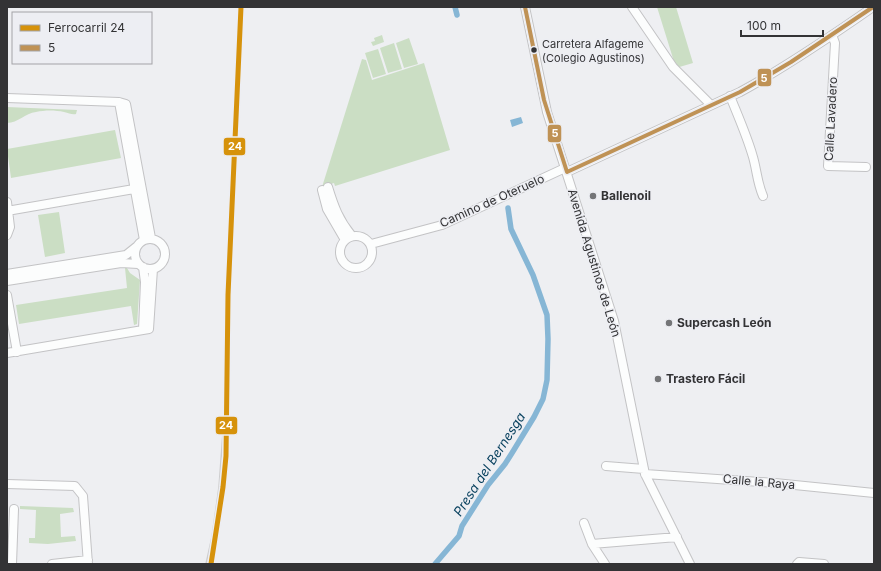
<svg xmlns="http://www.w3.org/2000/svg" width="881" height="571" font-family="Inter,sans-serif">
  <rect width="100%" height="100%" fill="#eeeff2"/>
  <!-- green -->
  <path fill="#cbdec4" d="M657,7h19l17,56 -17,5z
    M382,35l2,7 -11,4 -2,-4 4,-1 -1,-3z
    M409,38l9,26 -14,4 -8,-25z
    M394,43l8,26 -14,4 -8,-25z
    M378,49l8,25 -13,4 -8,-25z
    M362,59l4,1 6,20 52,-17 26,87 -115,36 -1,-3 -12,4z
    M7,107l70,3 -1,4c-4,1 -7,-1 -12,-2 -9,-2 -19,-2 -28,0 -11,1 -18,11 -29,11z
    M115,130l6,28 -110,20 -4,-29z
    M59,212l6,41 -20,4 -7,-42z
    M125,268h2l3,5 10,7 -3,44 -3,1 -3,-19 -112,18 -3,-19 111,-17z
    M20,506l53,2 1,4 -14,2 1,23 14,-1 1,5 -28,3 -19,-1v-5h6l1,-28 -16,-1z"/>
  <!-- water -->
  <path fill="#86b6d5" d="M521,117l2,6 -11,4 -2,-7z"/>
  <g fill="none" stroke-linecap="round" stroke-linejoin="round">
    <!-- canal -->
    <path stroke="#86b6d5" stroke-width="5.5" d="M455,7l2,8
      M435,564l24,-28 3,-10 26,-41 17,-21 7,-11 22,-36 9,-18 4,-19 1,-41 -1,-24 -14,-40 -22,-46 -3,-21"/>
    <!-- minor casing -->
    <g stroke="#c3c3c5" stroke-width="10">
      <path id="minor" d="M525,7l22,105 67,209 31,153 45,90
        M632,7l41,60 38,38
        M832,35l3,8 -7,123 38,1
        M730,96c8,20 17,40 23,61 4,14 4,25 10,39
        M7,98l112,4 7,2 25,134
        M119,102l25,138
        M567,172l173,-80c46,-25 90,-55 133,-85
        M328,187c6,20 11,33 24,49
        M322,190l5,19 18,31
        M7,202l3,25 -3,8
        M7,211l127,-22
        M340 252a16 16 0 1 1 32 0a16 16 0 1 1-32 0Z
        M135 254a15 15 0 1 1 30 0a15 15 0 1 1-30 0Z
        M371,244l71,-19 123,-57
        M143,267l2,15 -2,48 6,-1 4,-60
        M7,274l119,-19 10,-8
        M7,281l114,-18 17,1
        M7,295l10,57
        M7,353l136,-23
        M606,466l38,3
        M645,474l130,9 99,10
        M7,484l68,2 8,10 5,68
        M584,523l8,21 13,20
        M592,544l85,-7
        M12,564l2,-55
        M52,564l36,-4
        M797,564l2,-2 25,2"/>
    </g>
    <!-- minor -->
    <use href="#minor" stroke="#fcfdfd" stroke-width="8"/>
    <!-- rail -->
    <path stroke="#cdcdce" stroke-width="1.5" d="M206,564l6,-27 7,-50 9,-123"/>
    <!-- bus-1 casing -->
    <g stroke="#edeef3" stroke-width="7">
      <path id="bus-1" d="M525,7l19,93 23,72 173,-80 51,-30 82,-55"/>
    </g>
    <!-- bus-1 -->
    <use href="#bus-1" stroke="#bf9255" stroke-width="4"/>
    <!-- rail-1 casing -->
    <g stroke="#edeef3" stroke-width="8">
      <path id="rail-1" d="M211,564l12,-77 3,-31 2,-161 13,-288"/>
    </g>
    <!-- rail-1 -->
    <use href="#rail-1" stroke="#d6920b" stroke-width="5"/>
  </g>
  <!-- markers -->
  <circle fill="#333335" stroke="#edeef3" stroke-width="1.5" cx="534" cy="50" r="3.5"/>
  <g fill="#747577" stroke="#edeef3" stroke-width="1.5">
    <circle cx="593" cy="196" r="4"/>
    <circle cx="669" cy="323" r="4"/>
    <circle cx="658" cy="379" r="4"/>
  </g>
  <g text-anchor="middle" stroke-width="3" stroke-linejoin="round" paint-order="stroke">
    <!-- bus labels -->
    <g font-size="11" fill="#333335" stroke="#edeef3" text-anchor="start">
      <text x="542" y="48">Carretera Alfageme<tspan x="542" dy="14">(Colegio Agustinos)</tspan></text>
    </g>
    <!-- street labels -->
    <g font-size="12" fill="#333335" stroke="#edeef3">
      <text transform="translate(831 119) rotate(-87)" y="4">Calle Lavadero</text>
      <text transform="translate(492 201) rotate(-24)" y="4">Camino de Oteruelo</text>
      <text transform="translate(594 263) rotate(73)" y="4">Avenida Agustinos de León</text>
      <text transform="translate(759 482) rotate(5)" y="4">Calle la Raya</text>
    </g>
    <!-- poi labels -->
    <g font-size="12" font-weight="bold" fill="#333335" stroke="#edeef3" text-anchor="start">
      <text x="601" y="200">Ballenoil</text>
      <text x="677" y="327">Supercash León</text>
      <text x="666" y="383">Trastero Fácil</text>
    </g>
    <!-- water labels -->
    <g font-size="13" font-style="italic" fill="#043e5b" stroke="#edeef3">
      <text transform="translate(489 464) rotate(-57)" y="5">Presa del Bernesga</text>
    </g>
  </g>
  <g stroke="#edeef3" stroke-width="1.5">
    <rect x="757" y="68" width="15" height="19" rx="4" fill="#bf9255"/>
    <rect x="547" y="124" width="15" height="19" rx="4" fill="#bf9255"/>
    <rect x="223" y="137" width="23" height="19" rx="4" fill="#d6920b"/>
    <rect x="215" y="416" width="23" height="19" rx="4" fill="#d6920b"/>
  </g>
  <g font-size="11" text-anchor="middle" font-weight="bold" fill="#fff">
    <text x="764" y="82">5</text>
    <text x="555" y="137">5</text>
    <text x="235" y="150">24</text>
    <text x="226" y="429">24</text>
  </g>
  <!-- border -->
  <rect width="881" height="571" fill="none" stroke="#333335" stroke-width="16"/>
  <!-- legend -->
  <rect x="12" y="12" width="140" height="52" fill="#edeef3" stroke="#a3a3a7"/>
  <rect x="20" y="25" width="20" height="6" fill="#d6920b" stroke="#a3a3a7"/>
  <text x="48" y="32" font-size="12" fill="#333335">Ferrocarril 24</text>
  <rect x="20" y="45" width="20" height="6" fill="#bf9255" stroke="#a3a3a7"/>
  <text x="48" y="52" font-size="12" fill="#333335">5</text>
  <!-- scale -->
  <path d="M741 30v6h82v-6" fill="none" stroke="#333335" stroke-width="2"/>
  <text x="747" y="30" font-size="12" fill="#333335" stroke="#edeef3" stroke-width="3" paint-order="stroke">100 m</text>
</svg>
